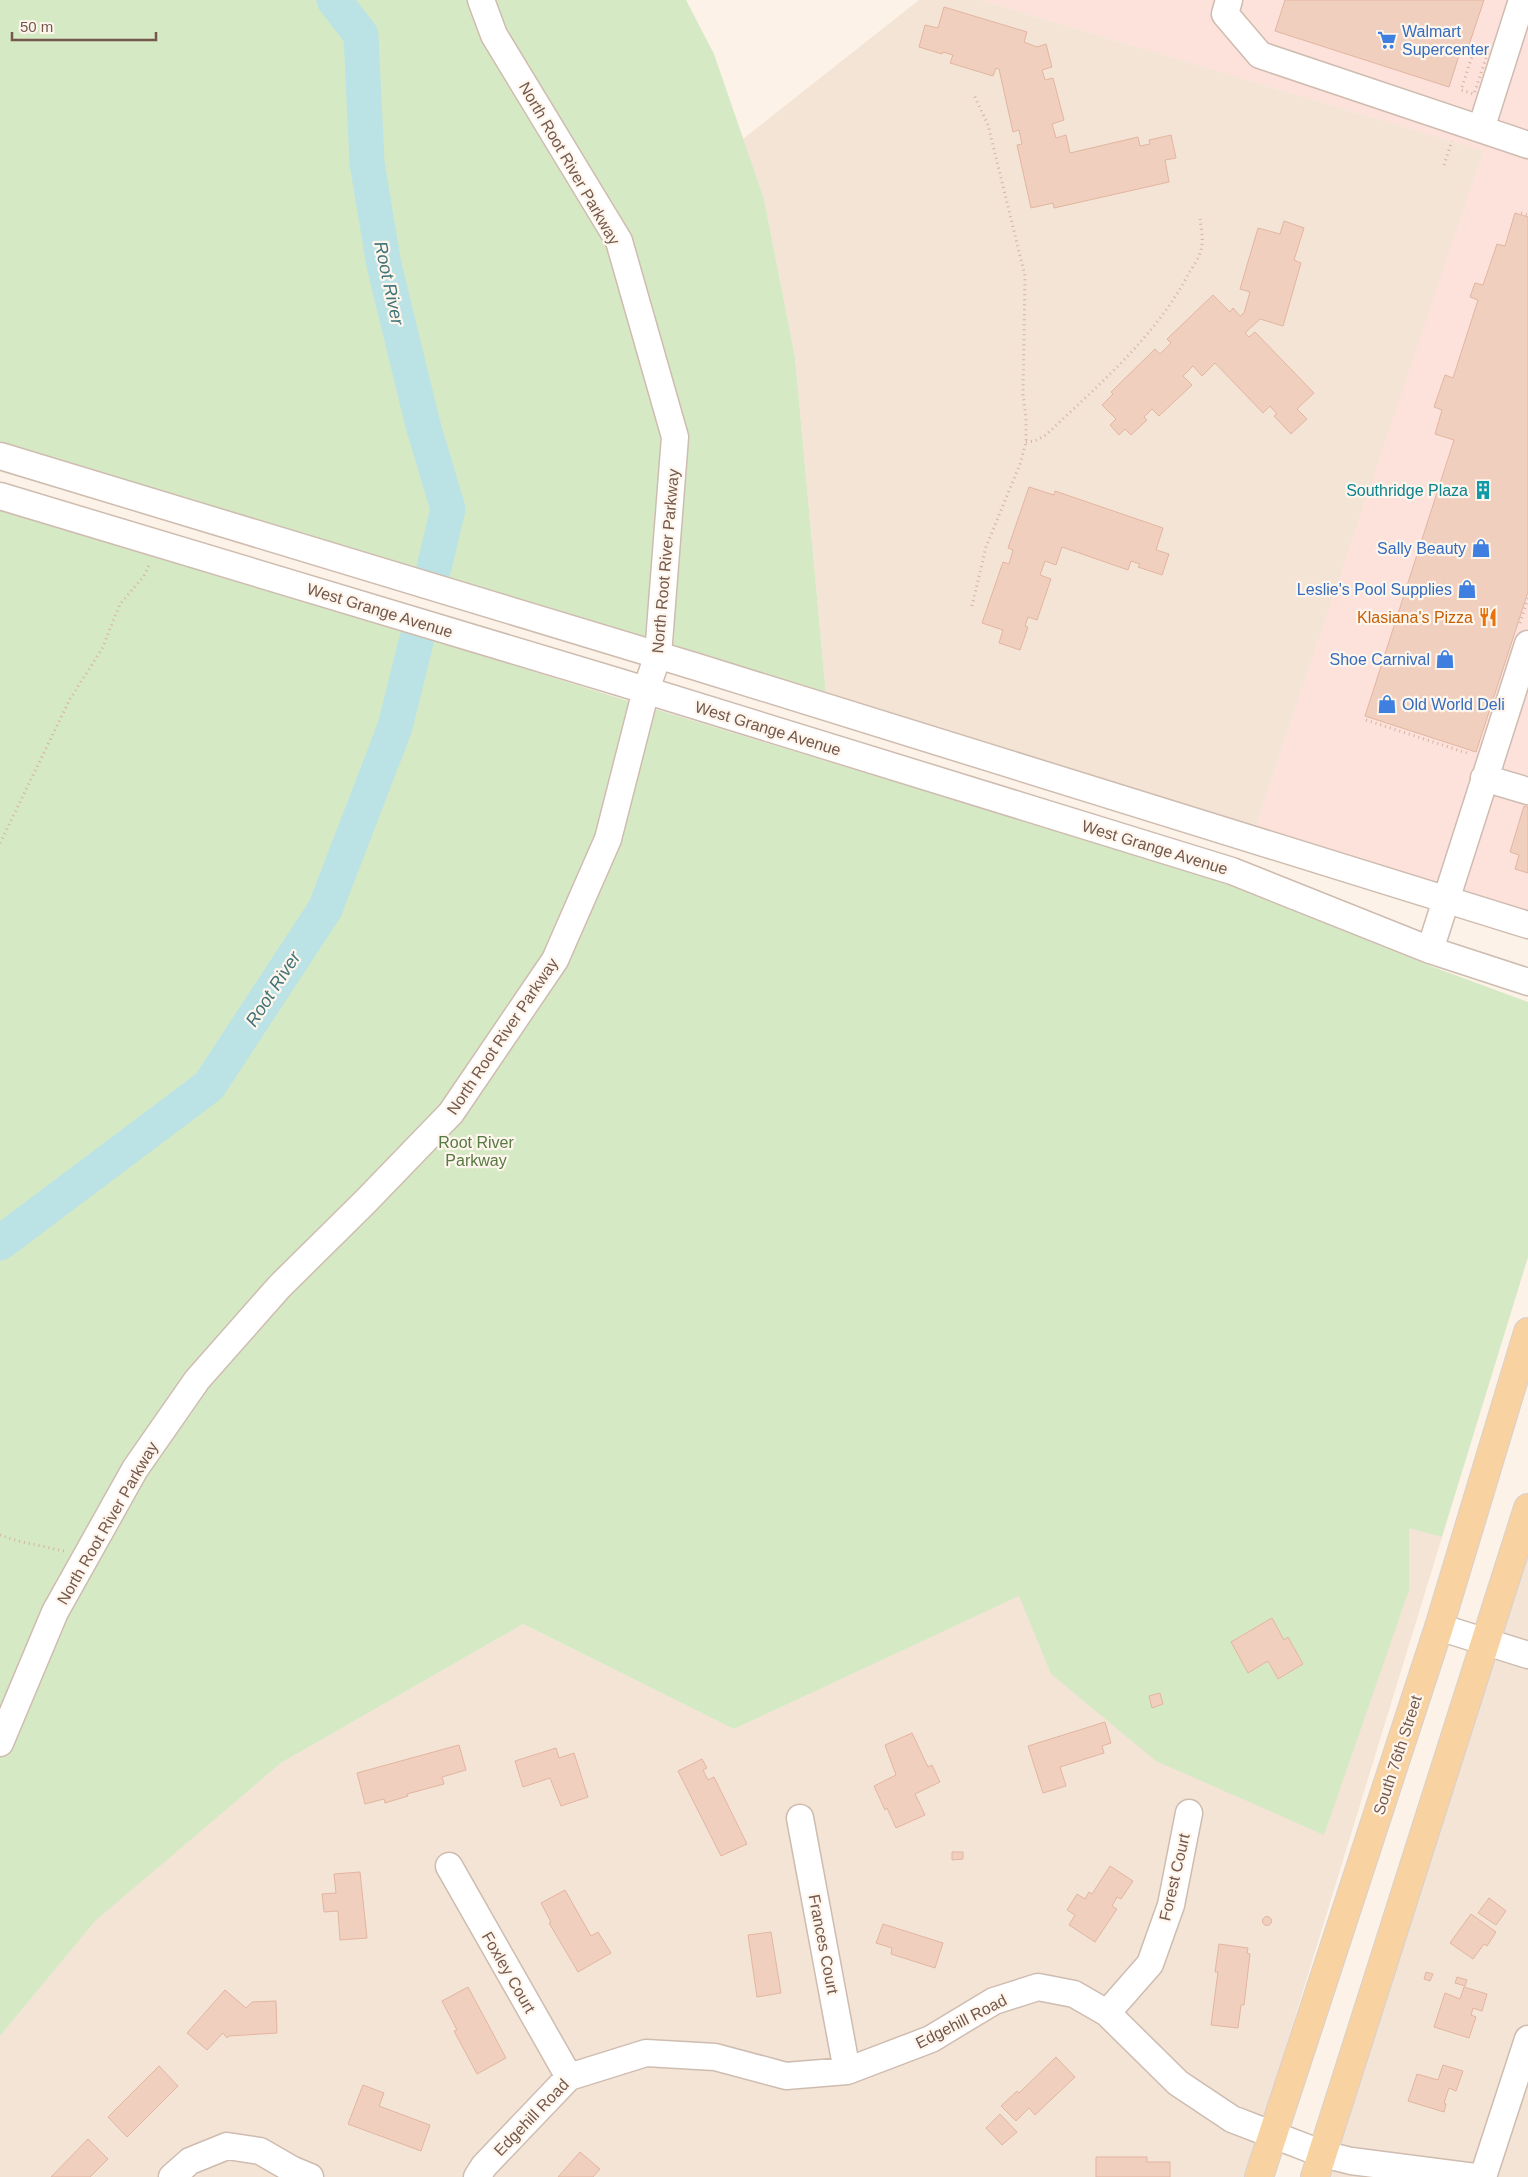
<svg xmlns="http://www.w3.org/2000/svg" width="1528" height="2177" font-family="Arial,sans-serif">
  <rect width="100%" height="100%" fill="#fcf2e7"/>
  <!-- residential -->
  <path fill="#f3e4d5" d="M919,0h61l504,151 -228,674 -430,-130 -31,-338 -31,-158 -21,-60z
    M1260,1483l182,54 -196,640h-1246v-141l97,-118 184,-155 242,-139 211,105z
    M1528,1551v626h-197l156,-498z"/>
  <!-- commercial -->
  <path fill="#fce2db" d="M980,0h548v913l-117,-36 -155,-52 227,-674z"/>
  <!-- green -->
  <path fill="#d6e9c5" d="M0,0h686l28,54 50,145 31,158 31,338 -826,-249z
    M0,504l612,192 609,185 207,84 100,37v255l-86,280 -33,-9v62l-85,245 -168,-74 -105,-87 -32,-78 -285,133 -211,-105 -242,139 -186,158 -95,115z"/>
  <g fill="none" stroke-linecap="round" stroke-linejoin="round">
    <!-- river -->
    <path stroke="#bbe2e5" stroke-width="35" d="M334,0l27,35 6,128 17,102 39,160 25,84 -14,59
      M0,1243l209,-157 116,-177 70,-182 21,-85"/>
  </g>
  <!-- building -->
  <path fill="#f0cfbf" stroke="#e3b5a0" d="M1285,0h199l-17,51 -6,-2 -12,38 -174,-56z
    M944,7l83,25 -3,10 13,5 9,-3 6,23 -10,3 3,10 8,-2 11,42 -12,4 4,14 10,-3 4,18 68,-16 2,9 10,-2 -1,-4 22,-5 5,23 -11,2 4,22 -115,26 -1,-5 -22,5 -14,-63 5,-1 -3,-14 -6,2 -14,-63 -3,-1 -3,8 -43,-13 3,-8 -10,-3 -1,2 -23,-7 6,-22 13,3z
    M1515,213l13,4v375l-52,160 -111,-36 89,-276 -19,-6 7,-24 -8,-3 11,-32 8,3 25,-78 -8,-3 5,-14 8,2 14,-41 8,2z
    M1284,221l20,7 -10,32 7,3 -18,63 -23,-7 -15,14 4,4 6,-5 59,61 -17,16 10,10 -16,15 -17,-18 3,-2 -7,-8 -7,7 -48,-50 -13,13 -9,-10 -10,10 9,9 -33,31 -7,-7 -8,8 3,3 -16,15 -6,-6 -6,6 -9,-10 6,-6 -14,-14 11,-11 -2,-2 44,-43 5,5 11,-11 -4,-4 46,-44 17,17 3,-4 7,8 4,-3 6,-21 -10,-3 18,-61 22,6z
    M1029,487l25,8 1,-4 108,37 -7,22 13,4 -7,21 -24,-8 2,-3 -9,-3 -3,9 -66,-23 -6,18 -11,-4 -5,14 11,4 -14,41 -9,-3 -3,9 3,1 -8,23 -21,-7 4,-13 -21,-7 21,-61 6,2 4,-14 -5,-2z
    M1524,806l4,1v66l-13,-4 4,-14 -9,-3z
    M1272,1618l12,22 4,-3 15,27 -25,15 -10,-18 -20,12 -17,-31z
    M1160,1693l3,11 -11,4 -3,-12z
    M1105,1722l6,21 -9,3 2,7 -44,14 6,19 -23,7 -15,-47z
    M912,1733l16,34 4,-2 8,17 -25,12 10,21 -29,13 -9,-20 -2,2 -11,-24 22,-11 -11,-30z
    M459,1745l7,25 -24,7 2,7 -37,10 1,2 -23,7 -1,-4 -19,5 -8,-31z
    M556,1748l3,10 15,-5 14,44 -27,9 -11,-28 -27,9 -8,-26z
    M702,1759l5,9 -4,2 5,10 6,-3 33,67 -26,12 -43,-85z
    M952,1852h11v7l-11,1z
    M1110,1866l23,15 -12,18 -4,-2 -5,9 5,3 -22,33 -26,-17 6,-10 -8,-5 10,-16 8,5 4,-7 3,2z
    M360,1872l7,66 -27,2 -2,-29 -14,1 -2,-18 14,-1 -2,-19z
    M565,1890l26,46 7,-4 13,21 -33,19 -29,-49 2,-1 -10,-19z
    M1489,1898l17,13 -10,14 -18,-12z
    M1471,1914l25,18 -9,14 -3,-2 -11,15 -23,-16z
    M1262.5 1921a4.5 4.5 0 1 1 9 0a4.5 4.5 0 1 1-9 0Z
    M883,1924l60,19 -8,25 -44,-14 1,-6 -16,-5z
    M771,1932l10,61 -24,4 -9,-62z
    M1219,1944l29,4 -1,5 3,1 -6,51h-3l-3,23 -27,-3 7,-53h-3z
    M1426,1972l7,2 -3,7 -6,-2z
    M1457,1977l10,3 -2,6 -10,-3z
    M468,1987l38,71 -29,16 -23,-43 3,-1 -15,-29z
    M1464,1987l23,7 -5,17 -9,-3 -2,7 5,2 -7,21 -35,-11 11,-34 15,6z
    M225,1990l21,18 6,-6 24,-1 1,32 -48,3 -2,2 -4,-5 -16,17 -20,-17z
    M1056,2057l19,20 -40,38 -6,-7 -13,13 -15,-15 16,-15 2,2z
    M1443,2065l20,6 -7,20 -7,-3 -5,15 2,1 -2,8 -36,-11 9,-27 21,6z
    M159,2066l19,20 -51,51 -19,-20z
    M363,2085l21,8 -5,13 51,19 -9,26 -73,-27z
    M1000,2114l17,18 -15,13 -16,-17z
    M88,2139l20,20 -18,18h-39z
    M580,2152l20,17 -7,8h-35z
    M1096,2157h51v5h23v15h-74z"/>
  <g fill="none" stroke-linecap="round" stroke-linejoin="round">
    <!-- minor casing -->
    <g stroke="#cfbcb0" stroke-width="29">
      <path id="minor" d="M1229,0l-4,14 35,41 268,90
        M1481,129l41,-129
        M0,456l697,211 831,258
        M0,496l619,186 613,189 198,79 98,32
        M1484,778l44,13
        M1430,950l98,-306
        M1439,1627l89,28
        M0,1743l55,-131 80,-143 62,-89 83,-94 85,-84 86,-89 104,-153 53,-121 38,-149 12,-35 17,-218 -56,-196 -125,-206 -13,-35
        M800,1818l47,253
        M449,1866l120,211
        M1107,2013l43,-49 21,-59 18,-92
        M172,2177l18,-16 37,-15 33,5 33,19 17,7
        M477,2177l7,-11 85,-89 77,-24 69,4 71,19 61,-5 84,-32 63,-38 44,-14 36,7 33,19 71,70 54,36 91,35 28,7 124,16
        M1483,2177l45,-138"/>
    </g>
    <!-- major casing -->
    <g stroke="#d8d0cd" stroke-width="30">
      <path id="major" d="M1259,2177l180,-550 89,-295
        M1315,2177l213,-669"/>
    </g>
    <!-- path -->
    <path stroke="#d6b3a2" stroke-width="3" stroke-dasharray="1 4" stroke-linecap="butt" d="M1475,47l13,5 -14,42 -13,-4z
      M1444,165l8,-24
      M1521,213l7,2
      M1026,442l9,-1 11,-6c52,-50 109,-97 143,-162 5,-8 12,-18 13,-28 1,-8 -1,-18 -2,-26
      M972,606l14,-59 34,-83 6,-22v-24l-3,-23 2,-119 -37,-151 -14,-30
      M1520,623l8,-25
      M1366,720l104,34
      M0,843l70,-144 32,-50 18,-45 24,-28 6,-13
      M0,1535l18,6 46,10"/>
    <!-- minor -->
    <use href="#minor" stroke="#fff" stroke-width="26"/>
    <!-- major -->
    <use href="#major" stroke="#f8d2a1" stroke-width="28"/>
  </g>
  <!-- icons -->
  <defs>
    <g id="supermarket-bare" transform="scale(1.5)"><path d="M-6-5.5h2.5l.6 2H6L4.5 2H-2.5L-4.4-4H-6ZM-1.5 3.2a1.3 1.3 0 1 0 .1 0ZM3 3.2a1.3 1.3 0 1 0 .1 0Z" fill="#3f7fe0" stroke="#fef6ed" stroke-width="2.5" paint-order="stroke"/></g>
    <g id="building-bare" transform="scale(1.5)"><path d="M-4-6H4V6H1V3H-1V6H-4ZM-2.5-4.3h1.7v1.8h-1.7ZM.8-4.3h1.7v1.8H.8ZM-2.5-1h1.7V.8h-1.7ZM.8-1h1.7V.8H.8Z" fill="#0f9aa8" stroke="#fef6ed" stroke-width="2.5" paint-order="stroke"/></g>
    <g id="shop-bare" transform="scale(1.5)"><path d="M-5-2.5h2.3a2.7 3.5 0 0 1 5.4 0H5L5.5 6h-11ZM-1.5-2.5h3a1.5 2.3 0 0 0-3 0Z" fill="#3f7fe0" stroke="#fef6ed" stroke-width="2.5" paint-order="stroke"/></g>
    <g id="restaurant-bare" transform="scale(1.5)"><path d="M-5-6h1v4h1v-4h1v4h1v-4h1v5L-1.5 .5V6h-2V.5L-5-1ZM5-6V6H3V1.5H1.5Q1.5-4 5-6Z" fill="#e8710a" stroke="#fef6ed" stroke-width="2.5" paint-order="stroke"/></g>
  </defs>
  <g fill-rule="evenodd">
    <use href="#supermarket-bare" x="1387" y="40"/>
    <use href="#building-bare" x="1483" y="490"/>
    <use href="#shop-bare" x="1481" y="548"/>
    <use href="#shop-bare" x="1467" y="589"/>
    <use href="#restaurant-bare" x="1488" y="617"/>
    <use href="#shop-bare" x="1445" y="659"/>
    <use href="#shop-bare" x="1387" y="704"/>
  </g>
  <g text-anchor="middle" stroke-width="4.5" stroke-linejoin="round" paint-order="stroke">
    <!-- shop labels -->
    <g font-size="16" fill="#366cbe" stroke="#fef6ed" text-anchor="end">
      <text x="1402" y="37" text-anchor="start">Walmart<tspan x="1402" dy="18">Supercenter</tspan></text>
      <text x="1466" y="554">Sally Beauty</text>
      <text x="1452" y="595">Leslie's Pool Supplies</text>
      <text x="1430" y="665">Shoe Carnival</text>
      <text x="1402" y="710" text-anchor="start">Old World Deli</text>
    </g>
    <!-- street labels -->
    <g font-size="16" fill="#75584c" stroke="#fef6ed">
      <text transform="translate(570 163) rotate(60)" y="6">North Root River Parkway</text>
      <text transform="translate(665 561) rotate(-85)" y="6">North Root River Parkway</text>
      <text transform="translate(380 610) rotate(17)" y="6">West Grange Avenue</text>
      <text transform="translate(768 728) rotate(17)" y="6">West Grange Avenue</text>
      <text transform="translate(1155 847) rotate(17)" y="6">West Grange Avenue</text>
      <text transform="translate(502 1036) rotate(-56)" y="6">North Root River Parkway</text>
      <text transform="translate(107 1523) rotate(-60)" y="6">North Root River Parkway</text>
      <text transform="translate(1397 1755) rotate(-72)" y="6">South 76th Street</text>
      <text transform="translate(1174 1877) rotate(-77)" y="6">Forest Court</text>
      <text transform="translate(824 1944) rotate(79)" y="6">Frances Court</text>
      <text transform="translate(509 1972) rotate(60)" y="6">Foxley Court</text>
      <text transform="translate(961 2021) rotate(-27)" y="6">Edgehill Road</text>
      <text transform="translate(531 2117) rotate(-46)" y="6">Edgehill Road</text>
    </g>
    <!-- culture labels -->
    <g font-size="16" fill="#0d838f" stroke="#fef6ed" text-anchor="end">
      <text x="1468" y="496">Southridge Plaza</text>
    </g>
    <!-- food labels -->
    <g font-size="16" fill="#c56008" stroke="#fef6ed" text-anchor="end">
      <text x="1473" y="623">Klasiana's Pizza</text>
    </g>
    <!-- park labels -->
    <g font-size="16" fill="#577a43" stroke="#fef6ed">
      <text x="476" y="1148">Root River<tspan x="476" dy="18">Parkway</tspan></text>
    </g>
    <!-- water labels -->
    <g font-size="18" font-style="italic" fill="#407479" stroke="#fef6ed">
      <text transform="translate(389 283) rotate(78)" y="6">Root River</text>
      <text transform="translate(273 989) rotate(-57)" y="6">Root River</text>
    </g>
  </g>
  <!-- scale -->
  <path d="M12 32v8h144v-8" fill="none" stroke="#75584c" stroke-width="2.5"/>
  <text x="20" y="32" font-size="15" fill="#75584c" stroke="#fef6ed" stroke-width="4" paint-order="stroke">50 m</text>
</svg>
